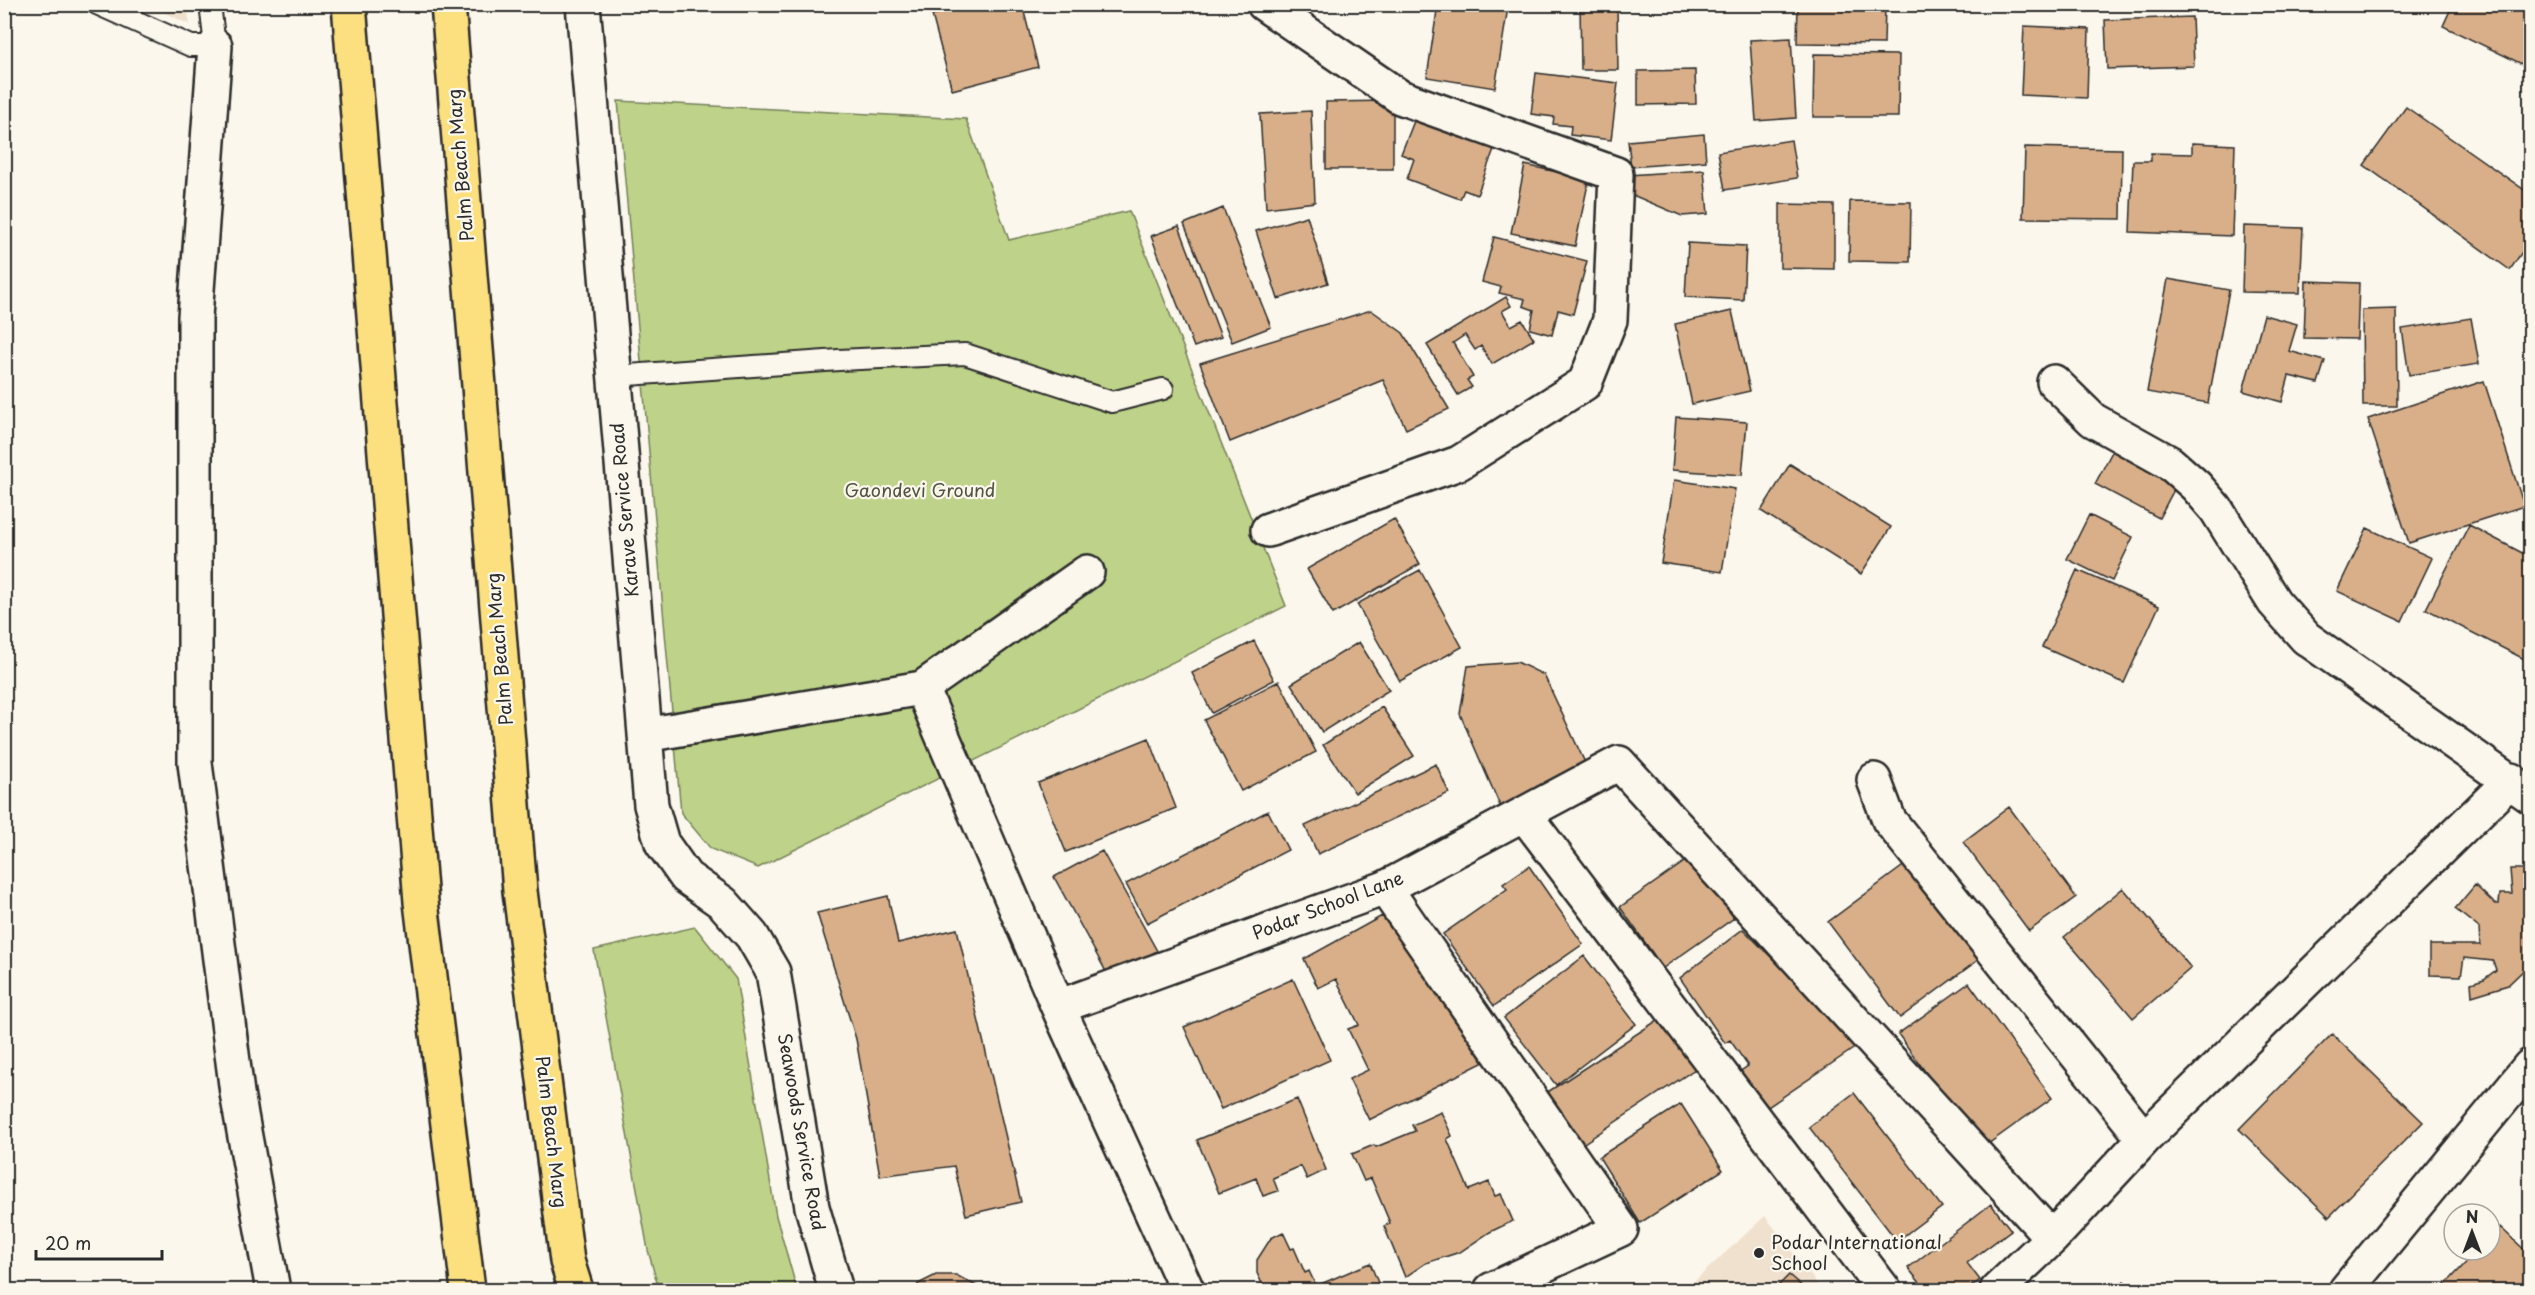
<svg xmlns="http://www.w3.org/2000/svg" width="2535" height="1295" font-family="'Playpen Sans',sans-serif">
  <rect width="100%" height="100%" fill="#fbf7ec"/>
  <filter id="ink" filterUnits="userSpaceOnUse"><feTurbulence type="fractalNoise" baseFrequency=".0167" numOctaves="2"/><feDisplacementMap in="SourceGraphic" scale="12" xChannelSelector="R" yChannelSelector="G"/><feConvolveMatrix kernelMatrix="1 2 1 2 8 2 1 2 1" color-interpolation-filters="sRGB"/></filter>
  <g filter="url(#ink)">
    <!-- built -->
    <path fill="#f0e1ce" d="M148,5h39l3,20z
      M1765,1216l57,74h-137z"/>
    <!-- green -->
    <path fill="#bed389" stroke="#747f5a" stroke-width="1.5" d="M618,101l348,18 43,121 120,-29 157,395 -528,262 -47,-19 -30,-36z
      M695,927l41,52 40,237 21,74h-138l-11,-40 -54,-300z"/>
    <!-- building -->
    <path fill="#d8af89" stroke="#2b2b2b" stroke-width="1.5" d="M975,4h47l16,63 -86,23 -20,-75z
      M1438,4l70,3 -13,81 -68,-11z
      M1580,4h37l1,66h-37z
      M1798,4h87l-1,40 -87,-1z
      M2196,4h54v2l-54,2z
      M2453,4h77v53l-4,9 -83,-40z
      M2192,17l2,49 -87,3 -2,-49z
      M2024,26l65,3 -2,69 -66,-3z
      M1791,38l5,80 -40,3 -6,-81z
      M1814,54l85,1 -1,62h-85z
      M1695,70l1,34 -58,1v-34z
      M1536,73l82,10 -7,57 -41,-5 1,-9 -18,-2 1,-7 -23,-3z
      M1393,101v68h-67v-67z
      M2406,107l124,87v46l-20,30 -146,-105z
      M1311,111l4,91 -49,6 -6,-94z
      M1418,111l79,30 -20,54 -13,-5 -4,9 -53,-20 7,-20 -13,-5z
      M1704,134l2,27 -75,6 -3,-26z
      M1791,140l6,38 -72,12 -7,-38z
      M2192,143l43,2 -3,91 -102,-4 3,-71h18v-8l41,1z
      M2025,147l97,2 -1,70 -98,-1z
      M1525,165l64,14 -14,67 -64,-13z
      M1704,170l4,44 -26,2 -52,-22 -2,-19z
      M1850,201l61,1 -1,60 -61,-1z
      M1780,204l54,1v64l-54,-1z
      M1223,208l48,119 -39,15 -48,-118z
      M1307,216l21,67 -50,16 -22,-68z
      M1179,226l42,111 -27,10 -43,-111z
      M2244,226l59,2 -3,65 -58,-1z
      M1494,237l93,24 -14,53 -15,-4 -6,25 -22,-6 4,-19 -11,-4 2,-7 -26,-6 2,-6 -19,-5z
      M1688,243l58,3 -3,54 -58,-3z
      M2168,279l61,11 -21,113 -61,-11z
      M2306,281l53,2 -2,56 -53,-1z
      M1506,297l5,9 -9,5 9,15 11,-6 12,19 -42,25 -11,-18 -6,4 -10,-15 -12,8 20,34 -6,3 5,7 -14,8 -31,-50z
      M2396,309l1,97h-34l-1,-96z
      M1371,310l32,23 46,76 -43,20 -23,-49 -153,62 -30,-79z
      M1732,311l18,80 -58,13 -17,-80z
      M2264,315l33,9 -8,27 36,10 -7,22 -29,-7 -7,26 -39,-11z
      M2471,318l8,46 -70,11 -7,-46z
      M2528,374h2v31z
      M2484,381l40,125 -115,37 -41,-124z
      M1676,417l71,5 -5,53 -70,-5z
      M2114,448l64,34 -19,36 -64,-34z
      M1790,464l101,63 -30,47 -100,-63z
      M1674,480l61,9 -13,83 -61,-9z
      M2089,515l44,22 -21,44 -45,-22z
      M1394,519l26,45 -87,50 -26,-45z
      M2469,525l61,32v105l-104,-53z
      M2367,528l65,30 -30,63 -65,-30z
      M1420,570l42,77 -62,34 -43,-77z
      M2077,570l82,36 -35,77 -82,-36z
      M1254,641l20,39 -62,33 -20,-40z
      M1359,642l30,48 -67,42 -31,-48z
      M1517,662l27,13 43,92 -86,41 -41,-94 8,-48z
      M1279,681l37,71 -75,39 -37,-71z
      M1382,707l32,49 -59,37 -32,-48z
      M1149,738l27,70 -110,44 -28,-69z
      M1436,764l13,29 -131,61 -13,-28z
      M2009,807l67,90 -47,34 -66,-89z
      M1268,811l20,39 -141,73 -21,-39z
      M1102,851l55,100 -48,26 -55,-100z
      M1690,858l44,60 -71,50 -43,-61z
      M1910,861l72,96 -82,61 -72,-96z
      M1529,866l54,78 -89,62 -51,-72 64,-45 -4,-5z
      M2510,869h20v95l-22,21 -36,11 -1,-13 13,-4 12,-9 -3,-9 -29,-3 -3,18 -31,-1v-30h50l-1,-17 -24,-19 20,-24 20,19h4l1,-10h12z
      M2123,888l68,80 -58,50 -69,-81z
      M888,896l10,47 59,-14 64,273 -55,13 -12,-49 -74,10 -24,-137 -39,-126z
      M1382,916l106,144 -119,60 -20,-41 19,-9 -20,-41 11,-4 -23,-46 -18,9 -14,-29z
      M1743,929l116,116 -97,66 -26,-37 12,-8 -18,-26 -5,3 -45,-65z
      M1584,956l52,68 -80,61 -52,-67z
      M1293,979l37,81 -109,49 -37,-82z
      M1969,983l83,115 -71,51 -83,-115z
      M1664,1016l34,51 -123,82 -35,-52z
      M2332,1034l91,88 -94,95 -90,-88z
      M1854,1093l88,114 -45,34 -88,-114z
      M1297,1099l29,71 -19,9 -6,-13 -28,12 5,13 -15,5 -7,-18 -37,15 -22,-53z
      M1681,1104l42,66 -83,53 -41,-66z
      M1441,1112l11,24 -5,3 22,51 20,-8 6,14 6,-2 12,27 -23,11 -30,20 -34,11 -21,14 -21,-51 6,-3 -19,-45 -7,3 -12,-27 22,-9 2,2 39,-16 -3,-6z
      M1991,1204l20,26 -44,33 13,17 -13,10h-41l-18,-22z
      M2500,1227l30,28v35h-86l-2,-2 36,-38h12v-12z
      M1283,1232l8,17 3,-1 11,25 4,-2 7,15 54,-23 11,27h-116l-8,-17v-13l14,-22z
      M936,1275h20l28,15h-68l2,-6z
      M1789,1275l17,15h-32z
      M2124,1281l10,9h-19z"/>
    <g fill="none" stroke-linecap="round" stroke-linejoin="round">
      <!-- service casing -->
      <g stroke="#2b2b2b" stroke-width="24">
        <path id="service" d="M97,4l94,42h24l-5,-42
          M614,376l225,-16 126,-6 147,48 51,-13"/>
      </g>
      <!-- minor casing -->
      <g stroke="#2b2b2b" stroke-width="38">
        <path id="minor" d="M583,4l68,801 11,38 24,34 37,26 29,33 21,36 39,235 24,83
          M1264,4l136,93 216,77 -6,146 -25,63 -126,80 -191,67
          M215,46l-20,271v446l42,330 36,197
          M2054,382l39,38 77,43 26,23 20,23 58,93 32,36 224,158
          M922,688l136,319 129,283
          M645,735l277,-47 165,-116
          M1874,780l15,40 255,319 367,-359
          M1524,814l360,476
          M1385,888l236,341 -130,61
          M1058,1007l327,-119 234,-125 433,475 -55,52
          M2052,1238l92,-99
          M2346,1290l184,-224"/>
      </g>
      <!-- primary casing -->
      <g stroke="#2b2b2b" stroke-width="38">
        <path id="primary" d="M349,4l72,898 47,388
          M448,4l72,887 47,370 9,29"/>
      </g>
      <!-- service -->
      <use href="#service" stroke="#fbf7ec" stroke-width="20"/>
      <!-- minor -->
      <use href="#minor" stroke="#fbf7ec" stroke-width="33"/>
      <!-- primary -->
      <use href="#primary" stroke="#fce080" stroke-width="33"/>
    </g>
  </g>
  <!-- markers -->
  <circle fill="#2b2b2b" stroke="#fbf7ec" stroke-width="2" cx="1759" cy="1253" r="6"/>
  <g text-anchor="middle" stroke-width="4.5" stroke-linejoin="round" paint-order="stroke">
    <!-- street labels -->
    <g font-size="18" fill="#2b2b2b" stroke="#fbf7ec">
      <text transform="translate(461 165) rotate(-95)" y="6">Palm Beach Marg</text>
      <text transform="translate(625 510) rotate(-95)" y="6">Karave Service Road</text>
      <text transform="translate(500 649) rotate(-95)" y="6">Palm Beach Marg</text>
      <text transform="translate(1328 906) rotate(-21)" y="6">Podar School Lane</text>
      <text transform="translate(551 1132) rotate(83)" y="6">Palm Beach Marg</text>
      <text transform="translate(801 1132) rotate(80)" y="6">Seawoods Service Road</text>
    </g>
    <!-- park labels -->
    <g font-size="18" fill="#505542" stroke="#fbf7ec">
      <text x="920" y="497">Gaondevi Ground</text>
    </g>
    <!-- poi labels -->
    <g font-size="18" fill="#2b2b2b" stroke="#fbf7ec" text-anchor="start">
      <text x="1771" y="1249">Podar International<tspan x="1771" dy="21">School</tspan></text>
    </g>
  </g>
  <!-- margin -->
  <rect width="2535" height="1295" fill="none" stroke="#fbf7ec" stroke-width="24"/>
  <rect x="12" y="12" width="2511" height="1271" fill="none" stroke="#2b2b2b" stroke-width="2" filter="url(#ink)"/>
  <!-- north arrow -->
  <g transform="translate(2472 1232)"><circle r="28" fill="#fbf7ec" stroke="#a8a59f" stroke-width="1.5"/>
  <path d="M0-4.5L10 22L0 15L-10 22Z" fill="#2b2b2b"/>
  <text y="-9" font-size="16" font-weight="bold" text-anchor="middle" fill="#2b2b2b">N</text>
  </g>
  <!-- scale -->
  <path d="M36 1250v9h126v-9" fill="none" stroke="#2b2b2b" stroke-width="3"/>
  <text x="45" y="1250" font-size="18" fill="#2b2b2b" stroke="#fbf7ec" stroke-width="4.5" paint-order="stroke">20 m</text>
</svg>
